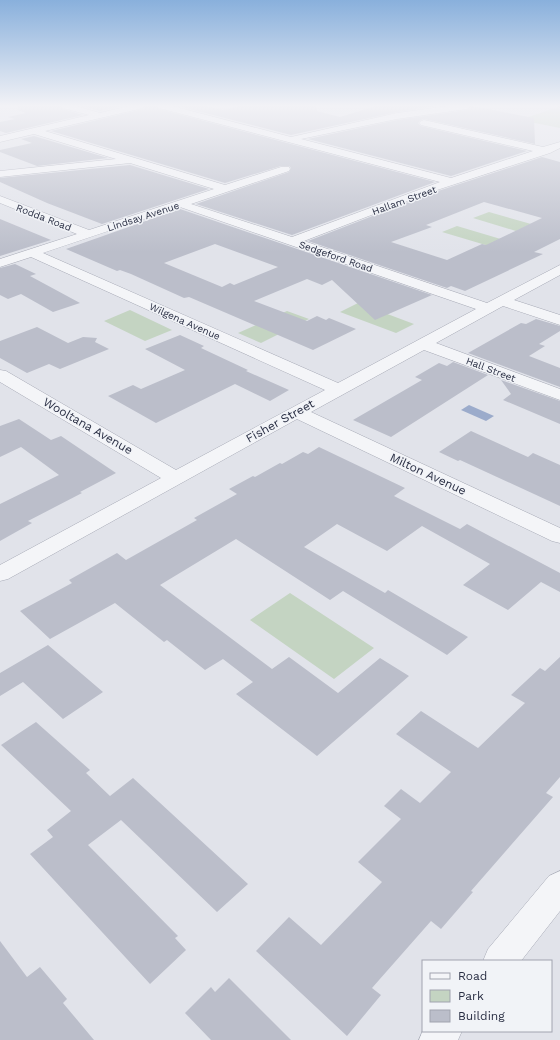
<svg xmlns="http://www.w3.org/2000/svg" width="560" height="1040" font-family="'Work Sans',sans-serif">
  <rect width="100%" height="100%" fill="#e1e3ea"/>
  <!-- green -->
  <path fill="#c4d4c2" d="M560,106v22l-40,-8z
    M489,212l42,12 -15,7 -43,-13z
    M457,226l47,14 -15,6 -47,-14z
    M358,303l56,21 -18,9 -56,-21z
    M130,310l42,20 -27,11 -41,-20z
    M287,311l22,8 -48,24 -23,-10z
    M290,593l84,55 -40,31 -84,-59z"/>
  <!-- water -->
  <path fill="#9babcb" d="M469,405l25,11 -8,5 -25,-11z"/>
  <!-- building -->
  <path fill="#bbbeca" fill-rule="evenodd" d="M18,106h43l2,3 20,6 -77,18 -6,-2v-9l15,-3 -7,-2 18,-4 -8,-3z
    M82,106h40l-22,5z
    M145,106h12l2,3 276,73 -143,53 -96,-31 93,-32 2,-4 -2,-2h-8l-56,17 -174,-52 92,-22z
    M178,106h27l18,4 16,-4h77l1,5 23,6 36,-11h60l-39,6 -106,23z
    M472,106l62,12 1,26 -111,-25 -3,1 -3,3 3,3 106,25 -76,25 -143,-37 89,-19 70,-10z
    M34,136l74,22 -71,8 -37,-14v-2l32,-7 -11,-4z
    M542,157l18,5v77l-26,13 9,2 -78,37 -14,-5 -4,2 -139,-47 124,-48zM484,202l58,16 -56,27 -4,-1 -35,16 -56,-18 41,-15 -6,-2z
    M130,165l79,24 -107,35 -55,-21 -47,-21v-4z
    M180,209l252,86 -57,25 -43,-40 -10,5 -15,-6 -53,22 53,20 10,-5 9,4 3,-2 27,11 -43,21 -124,-53 -5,1 -53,-24 -11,-4 -3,1 -51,-22zM215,244l63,23 -44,18 -4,-2 -8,4 -58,-24z
    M0,219l51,21 -51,16z
    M15,264l21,10 -6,2 50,27 -27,9 -32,-18 -13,5 -8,-4v-27z
    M536,319l24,7v5l-21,13 6,2 -16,10 31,12v19l-92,-34 53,-30 5,1z
    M37,327l31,16 15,-6 14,1 -2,4 14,7 -49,20 -11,-5 -22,9 -27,-15v-17z
    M180,335l24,11 -3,2 47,22 -2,1 43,19 -19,11 -35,-17 -79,39 -48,-27 25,-11 8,4 44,-19 -40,-21z
    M453,362l35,13 -97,62 -38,-17 69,-40 -7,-3 24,-14 8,3z
    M501,380l59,21v23l-57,-24 8,-6z
    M19,419l32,21 10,-4 55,37 -36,19 2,1 -54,28 4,2 -32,18v-37l59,-29 -38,-28 -21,10v-31z
    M471,431l57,26 5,-4 27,12v41l-100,-46 -2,1 -19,-9z
    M319,447l86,41 -11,8 66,33 7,-5 93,49v19l-19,-10 -33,28 -45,-25 27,-21 -68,-38 -35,25 -50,-27 -33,23 81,46 3,-3 80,47 -21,18 -104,-64 -13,9 -94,-61 -76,46 112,84 17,-12 49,36 42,-35 29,18 -92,80 -81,-62 17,-12 -30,-23 -18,11 -38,-30 -3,2 -49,-39 -65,36 -30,-28 52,-28 -3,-3 48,-27 9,7 71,-40 -3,-2 43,-24 -8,-5 24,-13 2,1 25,-14 2,1 21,-12 5,2z
    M48,645l55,47 -40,27 -40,-37 -23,14v-23z
    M560,657v120l-14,16 7,4 -82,94 2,1 -32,37 -10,-8 -59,67 9,7 -34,41 -91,-85 33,-34 32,28 61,-63 -24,-20 43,-43 -17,-13 17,-17 19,14 31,-31 -55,-38 25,-23 57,37 47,-45 -14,-8 29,-27 5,3z
    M36,722l54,48 -4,3 24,23 23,-18 115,106 -31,28 -96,-92 -33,25 90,91 -3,2 11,12 -36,34 -120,-130 23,-17 -6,-7 24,-19 -70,-66z
    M0,941l27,36 13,-10 27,32 -4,4 31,37h-94z
    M229,978l62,62h-80l-26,-27 26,-26 4,5z"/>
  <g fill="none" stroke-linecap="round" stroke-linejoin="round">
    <!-- minor casing -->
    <g stroke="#a6a9b5" stroke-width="1">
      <path id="minor" d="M62,106h14l24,7 29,-7h15l-1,2 -98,23 180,54 56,-18h8l1,2 -1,2 -98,33 101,33 148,-55 -281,-74 -1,-2h14l119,31 106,-24 51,-7h23l-4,3 -70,10 -96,20 150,39 82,-27 -112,-26 -2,-2 2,-2 3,-1 119,27 17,-5v6l-10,5 -119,39 -127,49 183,62 73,-38v10l-46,25 46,15v10l-57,-19 -67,37 124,46v11l-136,-50 -113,62 249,116v15l-8,-2 -255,-122 -289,160 -8,2v-16l161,-87 -161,-96v-12l6,1 170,99 149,-80 -294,-133 -31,10v-8l77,-25 -77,-31v-7l89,34 125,-41 -84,-26 -130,14v-6l116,-12 -82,-25 -34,8v-6l89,-21 -26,-7zM180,207l296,102 -138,74 -295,-130z
        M560,871v40l-39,50h-38l5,-12 61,-73z
        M423,1030v1h39l-4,9h-39z"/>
    </g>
    <!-- minor -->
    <use href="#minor" fill="#f4f5f8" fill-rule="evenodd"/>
  </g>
  <!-- sky -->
  <linearGradient id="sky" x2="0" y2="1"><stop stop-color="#89b0dc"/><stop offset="0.42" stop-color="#f2f2f6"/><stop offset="1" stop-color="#f2f2f6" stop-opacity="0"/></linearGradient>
  <rect width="560" height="252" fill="url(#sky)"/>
  <g text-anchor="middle" stroke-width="3" stroke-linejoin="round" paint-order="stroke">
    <!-- far-street labels -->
    <g font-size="10" fill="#292e43" stroke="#f1f3f7">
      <text transform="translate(404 200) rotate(-20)" y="4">Hallam Street</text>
      <text transform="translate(143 216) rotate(-18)" y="4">Lindsay Avenue</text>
      <text transform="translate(44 217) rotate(21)" y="4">Rodda Road</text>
      <text transform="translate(336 256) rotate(19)" y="4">Sedgeford Road</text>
      <text transform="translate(185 321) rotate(24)" y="4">Wilgena Avenue</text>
      <text transform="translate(491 369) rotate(21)" y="4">Hall Street</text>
    </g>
    <!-- street labels -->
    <g font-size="12" fill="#292e43" stroke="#f1f3f7">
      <text transform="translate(280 421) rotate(-29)" y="4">Fisher Street</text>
      <text transform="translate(88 426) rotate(30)" y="4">Wooltana Avenue</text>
      <text transform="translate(428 474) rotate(25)" y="4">Milton Avenue</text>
    </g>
  </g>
  <!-- legend -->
  <rect x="422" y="960" width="130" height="72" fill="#f1f3f7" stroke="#a1a4af"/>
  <rect x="430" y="973" width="20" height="6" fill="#f4f5f8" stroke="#a1a4af"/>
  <text x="458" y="980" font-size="12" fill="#292e43">Road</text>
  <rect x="430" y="990" width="20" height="12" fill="#c4d4c2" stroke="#a1a4af"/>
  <text x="458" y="1000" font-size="12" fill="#292e43">Park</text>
  <rect x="430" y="1010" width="20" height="12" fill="#bbbeca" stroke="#a1a4af"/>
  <text x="458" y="1020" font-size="12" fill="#292e43">Building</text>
</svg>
